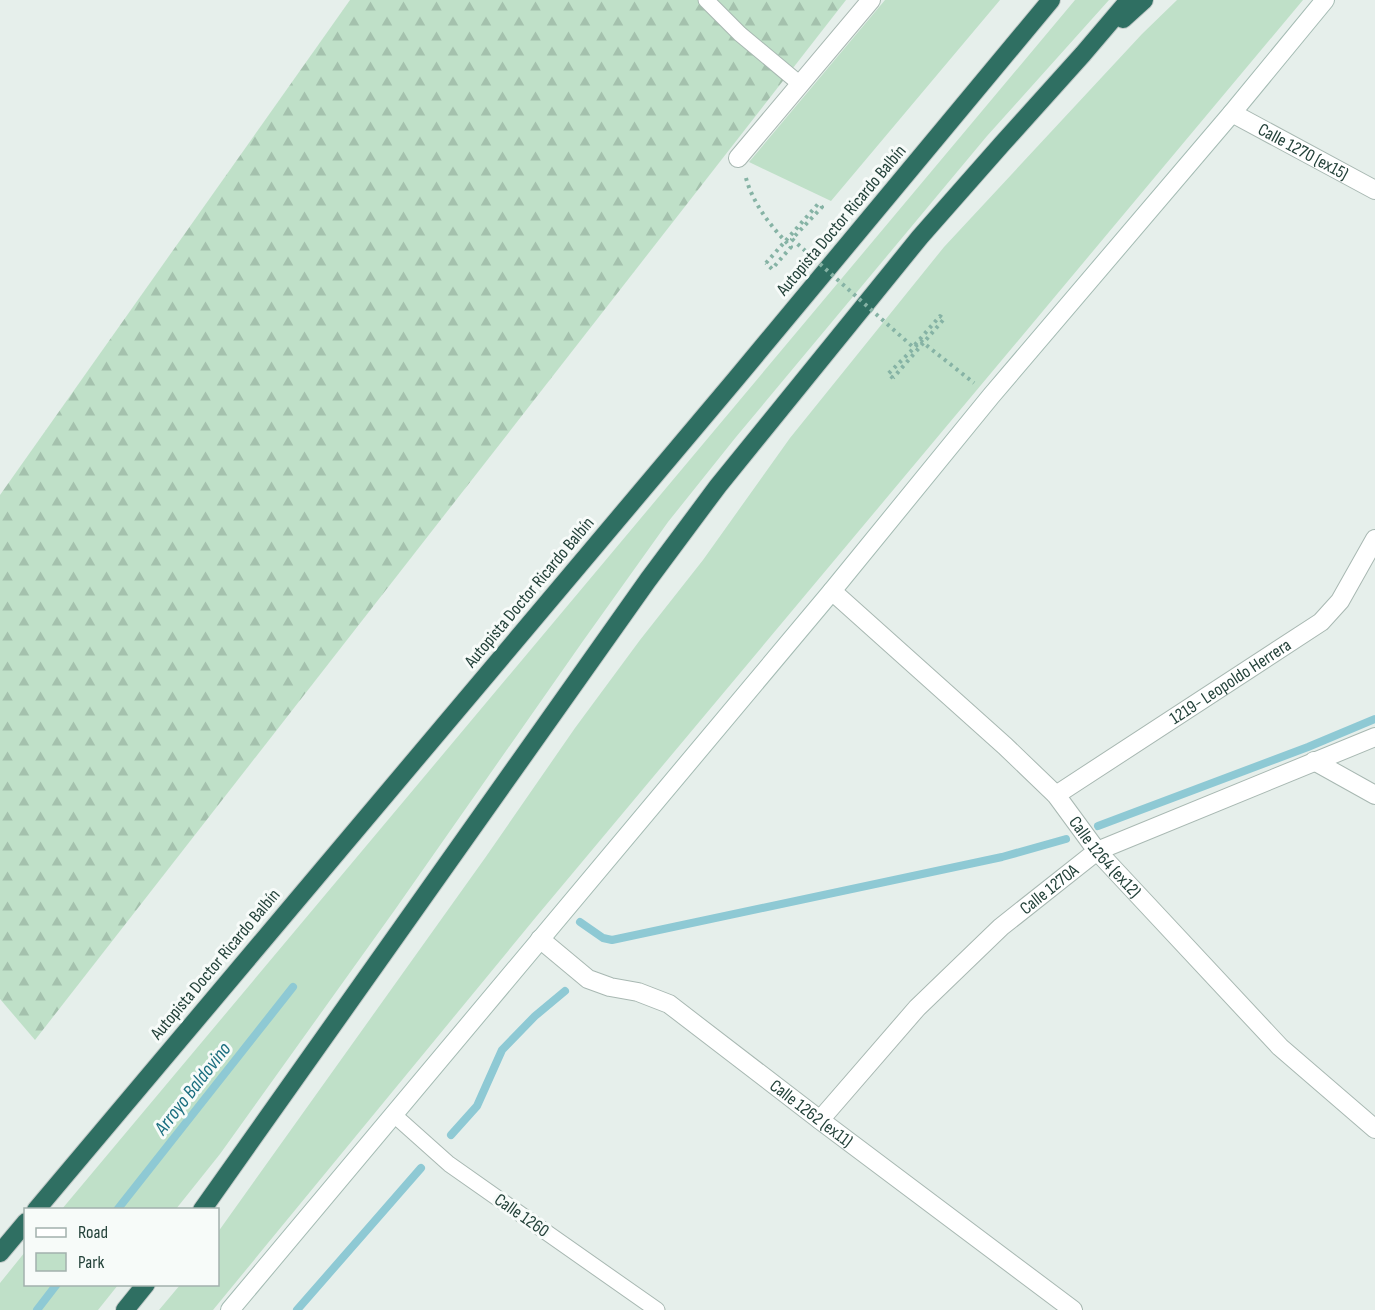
<svg xmlns="http://www.w3.org/2000/svg" width="1375" height="1310" font-family="'Sofia Sans Condensed',sans-serif">
  <defs>
    <pattern id="forest-firs" width="22" height="20" patternUnits="userSpaceOnUse" patternTransform="scale(1.5)"><rect width="22" height="20" fill="#bfe0c8"/><path d="M5 1l3.5 6h-7zM16 11l3.5 6h-7z" fill="#a4c1ad"/></pattern>
  </defs>
  <rect width="100%" height="100%" fill="#e6efeb"/>
  <!-- green -->
  <path fill="#bfe0c8" d="M885,0h115l-169,201 -82,-39z
    M1075,0h34l-122,136 -251,301 -68,85 -85,119 -189,270 -174,243 -44,55h-114z
    M1177,0h126l-767,917 -323,393h-54l21,-25 38,-1v-52l267,-374 90,-130 65,-88 63,-80 87,-122 154,-191 198,-213z
    M25,1252l1,32 92,1 -20,25h-98v-27z"/>
  <!-- forest -->
  <path fill="url(#forest-firs)" d="M350,0h496l-811,1040 -35,-41v-504z"/>
  <g fill="none" stroke-linecap="round" stroke-linejoin="round">
    <!-- stream -->
    <path stroke="#8ec9d4" stroke-width="8" d="M1098,826l210,-79 67,-28
      M580,922l23,16 9,2 390,-83 64,-18
      M451,1135l26,-29 25,-56 33,-34 30,-25
      M117,1210l176,-223
      M37,1310l20,-26
      M297,1310l124,-142"/>
    <!-- lane casing -->
    <g stroke="#a8b8b2" stroke-width="17">
      <path id="lane" d="M706,0l34,34 60,50
        M393,1114l56,50 208,146"/>
    </g>
    <!-- street casing -->
    <g stroke="#a8b8b2" stroke-width="20">
      <g id="street">
        <path id="s1" d="M1232,113l143,77"/>
        <path d="M738,158l133,-158"/>
        <path id="s2" d="M832,591l173,155 51,49 41,56 183,196 95,82"/>
        <path d="M1314,761l61,34"/>
        <path id="s3" d="M1056,795l265,-173 19,-21 35,-62"/>
        <path id="s4" d="M540,939l48,40 22,8 28,5 31,12 151,116 253,190"/>
        <path id="s5" d="M820,1120l97,-112 84,-81 96,-76 278,-114"/>
      </g>
    </g>
    <!-- secondary casing -->
    <g stroke="#a4bbb3" stroke-width="20">
      <path id="secondary" d="M230,1310l602,-719 159,-195 241,-283 93,-113"/>
    </g>
    <!-- highway casing -->
    <g stroke="#c2cac8" stroke-width="20">
      <path id="highway" d="M1123,19l21,-19
        M36,1210l699,-830 316,-380
        M202,1210l446,-630 70,-94 202,-249 82,-93 81,-90 46,-54
        M0,1253l26,-31
        M125,1310l21,-26"/>
    </g>
    <!-- path -->
    <path stroke="#86b3a5" stroke-width="4" stroke-dasharray="3 4.5" stroke-linecap="butt" d="M746,178c7,26 26,50 45,69l-19,22 -6,-6
      M893,378l-5,-4 33,-33 53,42"/>
    <!-- lane -->
    <use href="#lane" stroke="#fff" stroke-width="15"/>
    <!-- street -->
    <use href="#street" stroke="#fff" stroke-width="18"/>
    <!-- secondary -->
    <use href="#secondary" stroke="#fff" stroke-width="18"/>
    <!-- highway -->
    <use href="#highway" stroke="#2f6f62" stroke-width="18"/>
    <!-- path-bridge -->
    <path stroke="#86b3a5" stroke-width="4" stroke-dasharray="3 4.5" stroke-linecap="butt" d="M766,263l52,-59 4,3 -30,32 121,108 27,-31 4,3 -51,59"/>
  </g>
  <g text-anchor="middle" stroke-width="6" stroke-linejoin="round" paint-order="stroke">
    <!-- street labels -->
    <g font-size="18" fill="#24423a" stroke="#f7fbf9">
      <text dy="6" stroke="none"><textPath href="#s1" startOffset="81">Calle 1270 (ex15)</textPath></text>
      <text transform="translate(841 220) rotate(-50)" y="6">Autopista Doctor Ricardo Balbín</text>
      <text transform="translate(529 592) rotate(-50)" y="6">Autopista Doctor Ricardo Balbín</text>
      <text dy="6" stroke="none"><textPath href="#s3" startOffset="208">1219- Leopoldo Herrera</textPath></text>
      <text dy="6" stroke="none"><textPath href="#s2" startOffset="382">Calle 1264 (ex12)</textPath></text>
      <text dy="6" stroke="none"><textPath href="#s5" startOffset="326">Calle 1270A</textPath></text>
      <text transform="translate(215 964) rotate(-50)" y="6">Autopista Doctor Ricardo Balbín</text>
      <text dy="6" stroke="none"><textPath href="#s4" startOffset="327">Calle 1262 (ex11)</textPath></text>
      <text transform="translate(522 1215) rotate(35)" y="6">Calle 1260</text>
    </g>
    <!-- water labels -->
    <g font-size="20" font-style="italic" fill="#1c6f80" stroke="#f7fbf9">
      <text transform="translate(192 1088) rotate(-52)" y="7">Arroyo Baldovino</text>
    </g>
  </g>
  <!-- legend -->
  <rect x="24" y="1208" width="195" height="78" fill="#f7fbf9" stroke="#a3b1ad" stroke-width="1.5"/>
  <rect x="36" y="1228" width="30" height="9" fill="#ffffff" stroke="#a3b1ad" stroke-width="1.5"/>
  <text x="78" y="1238" font-size="18" fill="#24423a">Road</text>
  <rect x="36" y="1253" width="30" height="18" fill="#bfe0c8" stroke="#a3b1ad" stroke-width="1.5"/>
  <text x="78" y="1268" font-size="18" fill="#24423a">Park</text>
</svg>
